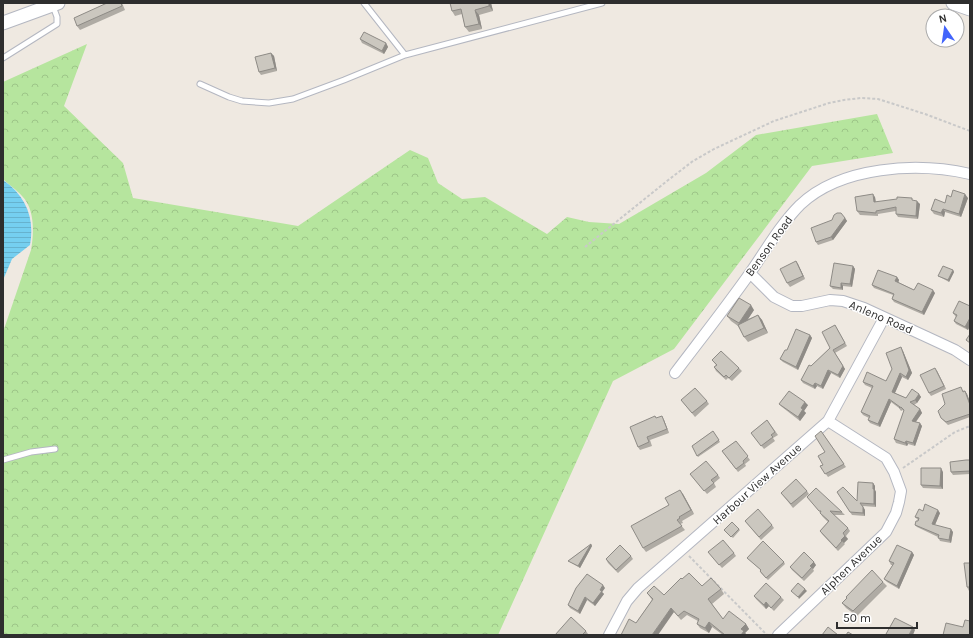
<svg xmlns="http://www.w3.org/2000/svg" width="973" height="638" font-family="Karla,sans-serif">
  <defs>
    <pattern id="forest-crowns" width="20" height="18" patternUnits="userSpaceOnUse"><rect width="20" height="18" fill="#b6e59e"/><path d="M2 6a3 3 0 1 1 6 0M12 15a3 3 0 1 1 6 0" fill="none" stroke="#9dc588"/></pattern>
    <pattern id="water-rules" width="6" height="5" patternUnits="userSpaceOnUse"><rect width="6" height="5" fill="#75cff0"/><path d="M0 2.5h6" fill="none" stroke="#66b2ce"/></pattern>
  </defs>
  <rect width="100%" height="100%" fill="#efe9e1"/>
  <!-- forest -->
  <path fill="url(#forest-crowns)" d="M87,44l-23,62 59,57 10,35 165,28 112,-76 18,8 10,25 24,16 23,-2 62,37 20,-17 22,5 30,2 87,-51 50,-38 121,-21 16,39 -81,13 -138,183 -61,32 -115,254h-495v-303l28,-82c3,-17 4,-41 -9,-54 -5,-6 -13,-11 -19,-17v-97z"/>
  <!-- water -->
  <path fill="url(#water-rules)" d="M3,180c23,16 32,38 27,65l-18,14 -9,21z"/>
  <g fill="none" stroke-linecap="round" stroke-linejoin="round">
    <!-- service casing -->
    <g stroke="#b4b7c1" stroke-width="7">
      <path id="service" d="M364,3l41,52 197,-52
        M3,58l54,-34v-7l-4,-11
        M200,84l29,13 13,4 27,2 24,-4 51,-19 61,-25
        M3,460l28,-8 24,-3"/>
    </g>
    <!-- minor casing -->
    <g stroke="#b4b7c1" stroke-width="12">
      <path id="minor" d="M750,273l24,24 18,9h10l28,-6 13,1 21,7 63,29 28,13 15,10
        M675,373c25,-33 51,-66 75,-100 16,-23 30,-48 50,-68 41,-39 117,-43 170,-31
        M609,635l18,-34 11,-13 190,-167 56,-103
        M778,635l108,-103 10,-19 3,-11 2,-11 -7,-19 -8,-14 -58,-37"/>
    </g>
    <!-- tertiary casing -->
    <g stroke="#b4b7c1" stroke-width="15">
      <path id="tertiary" d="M953,3l17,6
        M3,23l55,-20"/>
    </g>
    <!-- path -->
    <path stroke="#c9c9c9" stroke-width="2" stroke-dasharray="3 2" stroke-linecap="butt" d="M585,247l82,-66 26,-20 21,-12 60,-28 55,-18 15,-3 17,-2 17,1 47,15 45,17
      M903,468l52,-36 15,-6
      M689,556l78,79"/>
    <!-- service -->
    <use href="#service" stroke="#fff" stroke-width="5"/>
    <!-- minor -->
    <use href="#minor" stroke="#fff" stroke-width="10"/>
    <!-- tertiary -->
    <use href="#tertiary" stroke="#fff" stroke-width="13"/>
  </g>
  <!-- wall -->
  <path fill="#afaba4" d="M107,3h15l3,7 -45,20 -3,-4z
    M450,3h41l2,8 -14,4 3,14 -13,3 -4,-5 -3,-13 -7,2 -3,-5z
    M360,39l26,4 2,4 -4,7 -22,-11z
    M271,53l3,3 3,15 -16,4 -2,-3z
    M875,197l1,5 38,-1 6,3 -2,15 -20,-2 -2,-3v-3l-18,3v2l-18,-1 -3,-4z
    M951,197l17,1 -7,19 -16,-5 -1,5 -10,-3 -3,-4 14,-7z
    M845,218l2,3 -14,19 -15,5 -2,-3z
    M796,261l2,3 7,15 -15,8 -3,-4z
    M853,266l2,3 -3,18 -9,-1v4l-10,-1 -3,-3z
    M953,270l1,2 -5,10 -9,-5 -2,-1z
    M897,277l2,3 -1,2 16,8 21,3 -11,22 -30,-13 -2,-3 1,-4 -19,-7 -2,-3z
    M970,306v20l-2,4 -12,-6 -2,-3 2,-4 -3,-4z
    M754,310l-6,9 10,-4 4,5 6,13 -20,9 -4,-5 -6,-11 -7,-5 -4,-5z
    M835,325l12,21 -12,7 10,16 -5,9 -9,-5 -8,16 -6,-3 -2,3 -12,-6 -2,-3 10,-14 19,-18z
    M810,335l2,3 -14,32 -15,-8 -3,-3 7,-9z
    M903,351l9,22 -4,7 -6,-3 -7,16 11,5 13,-4 2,3 -4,6 -3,2 6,4 2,4 -6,9 6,4 -7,20 -7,-2 -1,2 -11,-3 -2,-4 10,-28 -1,-1 -2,1 -2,-3 -8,-6 -11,25 -10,-4 -2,-3 1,-2 -6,-3 -2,-3 11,-24 -7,-3 -2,-3 23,-1z
    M712,360l27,8 3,3 -10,10 -4,-3 -2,2 -10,-9 -2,-4 2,-2z
    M937,371l9,18 -15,7 -2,-3z
    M964,390l3,4 3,8v15l-22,8 -7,-7z
    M681,400l26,1 2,3 -14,13z
    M779,404l29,1 -4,6 2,2 -6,8 -18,-14z
    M656,418l8,2 5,13 -19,7 2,6 -12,4 -2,-3z
    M767,420l11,15 -5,3 2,3 -11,8 -13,-16z
    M713,431l7,11 -22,15 -6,-11z
    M821,431l25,36 -18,10 -8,-11 3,-1 2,-13z
    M736,441l14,19 -5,4 1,2 -8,6 -16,-21z
    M970,460v14l-17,1 -2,-3z
    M943,472v17l-20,-1 -2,-3z
    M690,474l28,1 2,3 -6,5 2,4 -9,7z
    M873,483l2,3v4l1,2v15l-13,-1 2,4v6l-13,-1 -15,-23 20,9z
    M807,491l2,3 -16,14 -12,-15z
    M683,494l11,20 -12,7 1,2 -3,1 5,6 -39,22 -3,-4 26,-43z
    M807,497l35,15 3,3h-11l14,13 2,3 -4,5 2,3 -4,4 1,1 -7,7 -16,-17 -2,-3 8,-9 -6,-6 -2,-4z
    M923,511l17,2 -5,12 18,7 -2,11 -11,-2 -2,-4 -21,-10 -2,-2 3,-5 -3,-3z
    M745,521l27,4 2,3 -13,12z
    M739,529l1,1 -7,8 -9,-8z
    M591,544l1,2 -12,22 -10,-6 -2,-1z
    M708,552l26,1 2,3 -14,12z
    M912,552l2,3 -15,34 -12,-7 -3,-3 9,-14h-2l-2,-4z
    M631,556l2,3 -15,14 -10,-10 -2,-4z
    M747,558l37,4 1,2 -17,16 -7,-7 -1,-2 1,-1z
    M970,563v27l-1,1 -2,-4z
    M816,565l-3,4 1,2 -10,10 -12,-11 -2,-3z
    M682,579l20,7 19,3 3,5 -12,10 11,15 23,5 3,5 -4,4 2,2h-24l-11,-8 -3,6 -9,-5 -3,-4 1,-3 -11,-6 -6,5 -7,-8 -38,11 16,-23 -5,-7 17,2z
    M883,582l4,4 -30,30 -11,-8 -4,-5z
    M605,588l-3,4 2,2 -9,12 -8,-6 -7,14 -10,-6 -2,-3z
    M754,596l27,1 3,3 -10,11 -5,-5 -3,3 -10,-10z
    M586,631l2,3 -1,1h-33z"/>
  <!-- shaded-wall -->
  <path fill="#8e8b86" d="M489,3h2l2,8 -4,-5z
    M475,10l4,5 3,14 -3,-5z
    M386,43l2,4 -4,7 -2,-3z
    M271,53l3,3 3,15 -2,-3z
    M873,194l2,3 1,9 -2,-4z
    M965,194l3,4 -7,19 -2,-3z
    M917,201l3,3 -2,15 -2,-3z
    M943,209l2,3 -1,5 -3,-4z
    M845,218l2,3 -14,19 -2,-3z
    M796,261l2,3 7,15 -2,-3z
    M853,266l2,3 -3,18 -2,-3z
    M953,270l1,2 -5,10 -1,-2z
    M897,277l2,3 -1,4 -3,-3z
    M841,283l2,3v4l-2,-2z
    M933,290l2,3 -11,22 -2,-3z
    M751,305l3,5 -12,18 -3,-5z
    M758,315l4,5 6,13 -4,-5z
    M970,318v8l-2,4 -3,-3z
    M810,335l2,3 -14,32 -2,-3z
    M901,347l2,4 9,22 -4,7 -2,-3z
    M833,350l12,19 -5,9 -2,-3z
    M935,368l2,3 9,18 -2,-3z
    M828,370l3,3 -8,16 -2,-3z
    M900,373l2,4 -8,18 -2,-3z
    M815,383l2,3 -2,3 -2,-3z
    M965,391l2,3 3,8v3z
    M919,394l2,3 -4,6 -2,-3z
    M889,399l2,3 -11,25 -2,-3z
    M805,402l3,3 -4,6 2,2 -6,8 -2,-4 3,-9z
    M920,409l2,4 -8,11 -2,-3z
    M662,416l2,4 5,13 -2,-4z
    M920,423l2,3 -7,20 -2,-3z
    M906,441l2,3 -1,2 -2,-3z
    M941,468l2,4v17l-3,-3z
    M873,483l2,3v4l1,2v15l-2,-3z
    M680,490l3,4 11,20 -3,-4z
    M863,507l2,3v6l-2,-3z
    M938,510l2,3 -6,14 -2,-3z
    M951,529l2,3 -2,11 -2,-3z
    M845,536l3,3 -4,4 -3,-3z
    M591,544l1,2 -12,22 -2,-2z
    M912,552l2,3 -15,34 -2,-3z
    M814,562l2,3 -3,4 -3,-3z
    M603,585l2,3 -3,4 2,2 -9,12 -2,-3 7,-13z
    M805,589l2,2 -8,8 -1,-2z
    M585,597l2,3 -7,14 -2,-3z
    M766,602l3,4 -3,3 -2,-4z
    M671,608l3,4 -16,23h-6z
    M709,622l3,5 -3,6 -4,-5z
    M746,624l3,5 -4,4 2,2h-6v-6z
    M913,627l2,3 -2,5h-4z"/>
  <!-- building -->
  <path fill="#cbc7bf" stroke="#8e8b86" d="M107,3h14l1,3 -45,20 -3,-8z
    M450,3h39v3l-14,4 4,14 -14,3 -4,-18 -9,2z
    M364,32l22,11 -4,8 -22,-12z
    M271,53l4,15 -16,4 -4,-15z
    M953,190l12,4 -6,20 -16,-5 -2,4 -10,-3 4,-11 10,4 2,-8 4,2z
    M873,194l1,8 23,-3v-2l15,1v2l5,1 -1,15 -20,-2v-7l-20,4v2l-19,-2 -2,-14z
    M837,213h4l4,5 -14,19 -15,5 -5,-14 21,-8 2,-5z
    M796,261l7,15 -16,7 -7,-14z
    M834,263l19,3 -3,18 -9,-1v5l-11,-2z
    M943,266l10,4 -5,10 -10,-4z
    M878,270l19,7 -2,4 19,9 4,-7 15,7 -11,22 -30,-13 2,-5 -22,-9z
    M739,298l12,7 -12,18 -12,-7z
    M959,301l11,5v12l-5,9 -11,-6 3,-6 -4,-2z
    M758,315l6,13 -20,9 -6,-12z
    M835,325l10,18 -12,7 10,16 -5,9 -10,-5 -7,16 -6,-3 -2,3 -12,-6 8,-15 2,1 19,-18 -8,-16z
    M796,329l14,6 -14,32 -16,-8 5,-9h2z
    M970,334v9l-4,-3z
    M901,347l8,23 -3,7 -6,-4 -8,19 14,6 6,-9 7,5 -4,6 -5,2 10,7 -8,12 8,2 -7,20 -7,-2 -1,2 -11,-4 10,-29 -3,-3 -2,1 1,-1 -11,-8 -11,25 -10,-4 2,-4 -9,-4 12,-26 -10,-4 4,-10 19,9 6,-12 -6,-16z
    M721,351l18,17 -10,10 -3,-3 -2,2 -10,-10 3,-2 -5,-5z
    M935,368l9,18 -15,7 -9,-18z
    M961,387l2,5 2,-1 5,14v9l-24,8 -5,-4 -3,-7 7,-7 -3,-10z
    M695,388l12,13 -15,12 -11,-13z
    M789,391l16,11 -4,6 2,1 -5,8 -19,-13z
    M655,416l1,2 6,-2 5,13 -20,8 2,5 -11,5 -8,-20z
    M767,420l8,12 -4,3 2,2 -12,9 -10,-13z
    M713,431l6,9 -22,16 -5,-10z
    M821,431l23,33 -19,10 -5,-8 3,-1 -5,-9 7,-4 -10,-16z
    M736,441l12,15 -5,5 1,2 -8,6 -14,-18z
    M966,460h4v11l-19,1 -1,-10z
    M706,461l12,14 -7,5 3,3 -10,8 -14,-17z
    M921,468h20l-1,18 -19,-1z
    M796,479l11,12 -16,13 -10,-11z
    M858,482l15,1v6h1v15l-14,-1 3,4v6l-13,-1 -13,-20 6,-5 14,14z
    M816,488l26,24 -12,-1 18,17 -5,5 2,3 -4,4 1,1 -6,7 -16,-17 9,-10 -9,-8 1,-2h-2l-12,-14z
    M680,490l11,20 -12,7 1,1 -3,2 5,6 -39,22 -12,-22 38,-21 -4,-7z
    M925,504l13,6 -6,14 19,5 -2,11 -11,-2 1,-3 -24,-10 1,-4h2l1,-3 -4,-1 4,-8 4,2z
    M758,509l14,16 -13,12 -14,-16z
    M732,522l7,7 -8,8 -7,-7z
    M723,540l11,13 -15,12 -11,-13z
    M763,541l21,21 -18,16 -6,-7 1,-1 -14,-12z
    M591,544l-13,22 -10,-5z
    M620,545l11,11 -15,14 -10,-11z
    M897,545l15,7 -15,34 -13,-7 10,-16 -5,-2z
    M804,552l10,10 -4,4 2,1 -10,11 -12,-11z
    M964,563h6v24h-3z
    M872,570l11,12 -30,29 -11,-8 5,-5 -1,-1z
    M689,573l13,13 9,-8 10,11 -13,10 15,20 6,-8 17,13 -5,5 3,2 -3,4h-16l-16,-13 -4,6 -8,-4 2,-5 -15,-8 -6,5 -7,-8 -19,27h-31l8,-16 7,4 17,-24 -6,-6 7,-7 10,9 17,-17 1,1z
    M587,574l16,11 -3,5 2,1 -9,12 -8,-6 -7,14 -10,-6 8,-17z
    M766,583l15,14 -10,11 -5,-6 -2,3 -10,-9z
    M798,583l7,6 -7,8 -7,-6z
    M571,617l15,14 -4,4h-27z
    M895,618l18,9 -4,8h-21l-2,-1z
    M965,620l5,1v14h-27l3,-12 17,4z
    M828,627l10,8h-16z
    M848,632l5,3h-7z"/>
  <g text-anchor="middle" stroke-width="3" stroke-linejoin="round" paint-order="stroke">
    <!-- street labels -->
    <g font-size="12" fill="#2e2e2e" stroke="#fff">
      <text transform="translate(769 246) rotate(-54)" y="4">Benson Road</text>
      <text transform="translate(881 317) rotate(23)" y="4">Anleno Road</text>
      <text transform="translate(757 484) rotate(-42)" y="4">Harbour View Avenue</text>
      <text transform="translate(851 565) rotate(-44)" y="4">Alphen Avenue</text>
    </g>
  </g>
  <!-- border -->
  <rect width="973" height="638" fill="none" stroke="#2e2e2e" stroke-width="8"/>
  <!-- north arrow -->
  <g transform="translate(945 28) rotate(347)"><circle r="19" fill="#ffffff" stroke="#ababab"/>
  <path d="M0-3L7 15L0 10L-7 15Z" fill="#4264fb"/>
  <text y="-6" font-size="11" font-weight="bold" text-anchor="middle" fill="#2e2e2e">N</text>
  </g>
  <!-- scale -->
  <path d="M837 622v6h80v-6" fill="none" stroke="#2e2e2e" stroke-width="2"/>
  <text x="843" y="622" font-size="12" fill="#2e2e2e" stroke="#ffffff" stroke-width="3" paint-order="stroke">50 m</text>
</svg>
